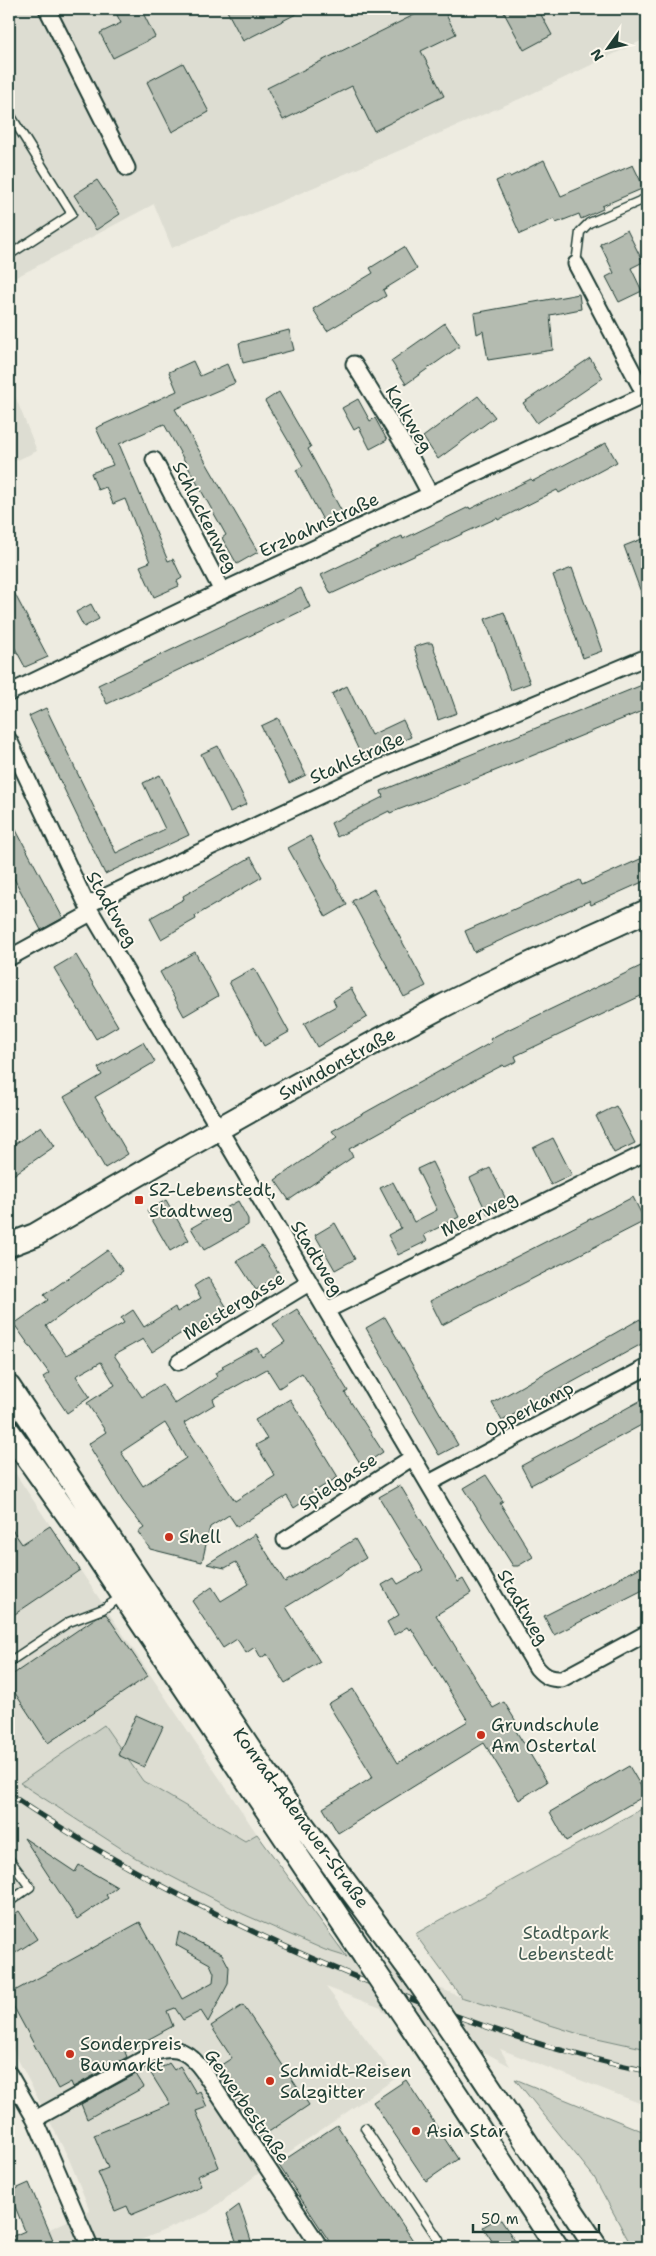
<svg xmlns="http://www.w3.org/2000/svg" width="656" height="2256" font-family="'Shantell Sans',sans-serif">
  <rect width="100%" height="100%" fill="#eeece1"/>
  <filter id="ink" filterUnits="userSpaceOnUse"><feTurbulence type="fractalNoise" baseFrequency=".02" numOctaves="2"/><feDisplacementMap in="SourceGraphic" scale="10" xChannelSelector="R" yChannelSelector="G"/><feConvolveMatrix kernelMatrix="1 2 1 2 8 2 1 2 1" color-interpolation-filters="sRGB"/></filter>
  <g filter="url(#ink)">
    <!-- built -->
    <path fill="#ddddd2" d="M9,9h638v29l-116,56 -359,154 -18,-44 -145,77z
      M9,381l28,70 -28,13z
      M9,1464l248,370 -12,7 -102,-60 -39,-55 -83,57 115,75 107,56 82,36 21,7 -8,-13 27,13 96,40 118,37 68,15v57l-147,-57 10,17 -22,-12 -105,-42 -2,-4 -55,-21 70,91 -137,95 -51,39 -84,35h-115l81,-36 -21,-52 -60,-117z"/>
    <!-- green -->
    <path fill="#cbcfc4" stroke="#75867c" d="M104,1725l39,56 102,60 12,-7 90,123 -22,-7 -82,-36 -107,-56 -116,-75z
      M647,1806v243l-68,-15 -118,-37 -46,-63z
      M515,2079l132,54v114h-15l-38,-70z"/>
    <!-- building -->
    <path fill="#b4bbb0" stroke="#1f3d34" fill-rule="evenodd" d="M114,9h27l14,28 -42,21 -13,-25 21,-10z
      M226,9h80l-63,32z
      M426,9h17l13,25 -35,17 23,45 -70,35 -22,-45 -69,34 -16,-32z
      M502,9h36l14,26 -28,15z
      M183,63l26,49 -37,20 -25,-50z
      M544,160l17,36 72,-31 11,23 -42,18 1,3 -22,10 -2,-5 -23,9 -2,-4 -34,15 -24,-53 13,-6 1,2z
      M97,180l23,34 -24,16 -22,-35z
      M627,230l16,32 -12,6 11,23 -23,11 -13,-25 8,-4 -14,-29z
      M404,247l13,22 -34,21 3,6 -59,35 -14,-22 60,-36 -3,-5z
      M579,294l2,15 -31,6 3,35 -65,10 -5,-29 -6,3 -3,-21z
      M445,323l15,23 -54,38 -15,-23z
      M289,330l5,20 -51,13 -4,-20z
      M590,358l13,20 -66,45 -14,-20z
      M193,361l7,15 27,-12 8,19 -60,26 83,143 -21,12 -15,-26 4,-3 -62,-111 -45,20 49,117 5,-2 9,19 -5,3 2,5 -25,11 -14,-31 10,-4 -25,-63 -12,5 -7,-17 -8,3 -7,-17 22,-8 -17,-37 81,-37 -8,-19z
      M279,392l32,55 -3,2 34,63 -18,10 -28,-52 7,-4 -38,-65z
      M478,396l17,21 -57,42 -15,-22z
      M358,399l12,22 5,-3 12,22 -17,9 -11,-22 -5,3 -12,-22z
      M606,443l11,19 -58,31 -2,-3 -59,30 -1,-2 -166,76 -10,-19 81,-39 1,3 66,-32 1,2 61,-30 2,2z
      M647,537v68l-1,1 -22,-60z
      M572,568l30,83 -19,7 -30,-83z
      M9,583l39,74 -23,10 -16,-30z
      M301,588l9,19 -203,97 -9,-19z
      M91,604l8,15 -15,8 -8,-15z
      M504,612l26,71 -19,7 -26,-71z
      M427,643h5l25,70 -19,7 -24,-73z
      M647,683v26l-231,94 -26,10 -1,-2 -52,26 -6,-14 52,-26 -2,-6z
      M347,686l24,49 32,-15 8,17 -48,22 -31,-65z
      M46,708l70,145 49,-24 -22,-46 17,-8 29,60 -84,39 -76,-158z
      M278,718l28,57 -17,8 -28,-57z
      M218,746l29,58 -17,8 -29,-58z
      M9,817l54,101 -22,12 -32,-61z
      M310,836l37,69 -21,12 -38,-69z
      M647,856v24l-56,25 -2,-4 -115,51 -9,-21 115,-51 2,5z
      M251,857l11,20 -67,39 1,3 -35,20 -11,-21 34,-19 -1,-3z
      M374,889l52,97 -22,11 -52,-96z
      M195,952l23,44 -34,20 -24,-44z
      M76,955l42,71 -22,13 -42,-71z
      M647,963v30l-132,63 2,5 -12,6 -2,-2 -29,15 -125,69 4,8 -64,43 -14,-20 62,-43 -5,-6 160,-89 -2,-3 9,-5z
      M254,968l35,64 -25,14 -35,-64z
      M351,988l16,29 -50,30 -13,-23 32,-18 -3,-7z
      M143,1042l12,20 -60,35 33,57 -23,14 -41,-71 38,-22 -4,-7z
      M616,1106l19,37 -21,10 -18,-37z
      M41,1126l14,20 -46,32v-30z
      M553,1138l19,37 -21,10 -18,-37z
      M432,1162l27,55 -35,18 3,6 -29,14 -10,-20 13,-7 -21,-40 13,-6 21,40 23,-12 -20,-41z
      M490,1168l19,37 -21,10 -18,-37z
      M633,1197l12,24 -203,104 -12,-24z
      M166,1200l23,40 -19,11 -23,-40z
      M238,1201l10,18v6l-44,25 -13,-22z
      M335,1223l20,36 -20,11 -20,-35z
      M262,1246l18,29 -24,15 -19,-29z
      M108,1250l15,21 -77,55 20,29 58,-32 -3,-5 12,-8 11,17 31,-20 2,5 24,-14 -7,-12 14,-9 21,34 -32,20 -3,-6 -42,27 -9,-13 -29,16 28,42 20,-13 13,20 42,-27 -2,-4 9,-5 -2,-2 26,-14 9,-4 5,9 23,-15 -12,-18 24,-15 51,82 -3,2 38,59 -21,14 -60,-93 -23,15 -12,-19 -54,30 2,5 -31,19 37,57 14,21 40,-25 -19,-31 11,-6 -12,-19 35,-21 48,78 -34,21 2,2 -12,8 -7,-12 -50,31 -8,-12 -19,12 -8,35 -52,-13 -12,-17 6,-4 -21,-27 -35,-57 18,-12 -19,-29 28,-18 -14,-23 -25,14 14,21 -23,16 -24,-36 6,-4 -35,-49 34,-24 -4,-5zM165,1423l21,35 -43,28 -22,-34z
      M385,1317l73,128 -19,10 -73,-127z
      M640,1319l7,12v10l-145,80 -10,-18z
      M647,1397v25l-116,63 -10,-19z
      M486,1475l17,26 -3,2 33,54 -15,9h-5l-49,-78z
      M400,1485l58,97 5,-3 8,14 -35,22 57,93 11,-6 13,21 -4,3 34,56 -28,18 -35,-57 -146,90 -15,-25 50,-31 -45,-73 25,-15 45,74 70,-42 -57,-93 -2,2 -2,-3 -13,8 -7,-13 12,-7 -17,-30 12,-7 4,6 25,-14 -44,-73z
      M9,1525l13,19 28,-18 30,44 -71,48z
      M255,1534l30,48 70,-43 11,19 -80,49 34,55 -35,21 -18,-29 -6,4 -6,-11 -9,6 -9,-14 -14,9 -31,-47 20,-14 9,14 28,-17 -13,-22 -11,6 -18,-4z
      M647,1564v24l-93,47 -10,-19z
      M106,1614l42,62 -100,67 -39,-59v-7l88,-60z
      M136,1715l27,12 -19,40 -26,-12z
      M629,1766l17,29 -80,46 -16,-29z
      M24,1838l51,34 4,-7 38,22 -11,8 2,3 -31,21z
      M19,1911l18,28 -28,18v-39z
      M140,1922l42,77 31,-17 1,-9 -4,-9 -34,-19 3,-13 43,22 7,13 -1,17 -20,38 -7,-11 -18,9 -8,-12 -8,3 6,15 -48,26 2,5 -54,30 -2,-5 -13,7 -49,-91v-4z
      M243,2005l66,100 -48,32 -46,-68 17,-11 -21,-32z
      M169,2063l5,7 6,-4 16,27 4,-2 7,16 -11,4 23,56 -22,9 4,10 -70,29 -4,-9 -12,5 -17,-39 10,-4 -14,-33 76,-31 -20,-32 12,-8 1,3z
      M136,2074l8,13 -57,32 -6,-15z
      M406,2080l52,79 -32,22 -53,-79z
      M337,2125l77,117 -7,5h-74l-55,-83z
      M29,2183l27,64h-47v-9l16,-7 -16,-39z
      M239,2205l5,13 9,29h-15l-11,-33z
      M499,2217l20,30h-23l-13,-20z"/>
    <g fill="none" stroke-linecap="round" stroke-linejoin="round">
      <!-- lane casing -->
      <g stroke="#1f3d34" stroke-width="11">
        <path id="lane" d="M9,113l63,101 -63,41
          M576,264l4,-32 9,-9 58,-25
          M9,1662l60,-40 34,-13 18,-12
          M9,1859l21,28 -21,15
          M365,2128l74,112 -10,7"/>
      </g>
      <!-- street casing -->
      <g stroke="#1f3d34" stroke-width="19">
        <path id="street" d="M47,9l80,159
          M576,264l69,131
          M354,364l50,81 26,49
          M154,460l68,131
          M9,693l213,-102 425,-197
          M9,740l78,165 450,763c8,9 13,11 25,11l85,-46
          M87,905l281,-132 279,-116
          M9,958l82,-45
          M327,1310l320,-158
          M179,1362l130,-79
          M429,1483l218,-116
          M285,1540l128,-83
          M9,2074l26,45 55,128
          M35,2119l121,-67c22,-7 34,1 47,19l117,176"/>
      </g>
      <!-- secondary casing -->
      <g stroke="#1f3d34" stroke-width="26">
        <path id="secondary" d="M9,1245l26,-10c134,-79 269,-156 406,-228 68,-35 137,-65 206,-96
          M9,1387l273,410 134,181
          M9,1432l88,124 268,401
          M408,2021l149,226
          M461,2044l135,203"/>
      </g>
      <!-- lane -->
      <use href="#lane" stroke="#fbf7ec" stroke-width="8"/>
      <!-- street -->
      <use href="#street" stroke="#fbf7ec" stroke-width="15"/>
      <!-- secondary -->
      <use href="#secondary" stroke="#fbf7ec" stroke-width="22"/>
      <!-- rail casing -->
      <g stroke="#1f3d34" stroke-width="5.5">
        <path id="rail" d="M9,1794c116,78 241,141 372,193 87,35 174,66 266,84"/>
      </g>
      <!-- rail -->
      <use href="#rail" stroke="#fbf7ec" stroke-width="4" stroke-dasharray="11" stroke-linecap="butt"/>
      <!-- secondary-bridge casing -->
      <g stroke="#1f3d34" stroke-width="26" stroke-linecap="butt">
        <path id="secondary-bridge" d="M365,1957l43,64
          M416,1978l45,66"/>
      </g>
      <!-- secondary-bridge -->
      <use href="#secondary-bridge" stroke="#fbf7ec" stroke-width="22"/>
    </g>
  </g>
  <!-- markers -->
  <g fill="#c8321e" stroke="#fbf7ec" stroke-width="2">
    <rect x="134" y="1195" width="10" height="10" rx="2.5"/>
    <circle cx="169" cy="1537" r="5"/>
    <circle cx="481" cy="1735" r="5"/>
    <circle cx="70" cy="2054" r="5"/>
    <circle cx="270" cy="2081" r="5"/>
    <circle cx="416" cy="2131" r="5"/>
  </g>
  <g text-anchor="middle" stroke-width="4" stroke-linejoin="round" paint-order="stroke">
    <!-- street labels -->
    <g font-size="18" fill="#1f3d34" stroke="#fbf7ec">
      <text transform="translate(409 419) rotate(59)" y="6">Kalkweg</text>
      <text transform="translate(205 517) rotate(63)" y="6">Schlackenweg</text>
      <text transform="translate(319 525) rotate(-25)" y="6">Erzbahnstraße</text>
      <text transform="translate(357 758) rotate(-24)" y="6">Stahlstraße</text>
      <text transform="translate(112 909) rotate(60)" y="6">Stadtweg</text>
      <text transform="translate(337 1064) rotate(-29)" y="6">Swindonstraße</text>
      <text transform="translate(479 1214) rotate(-26)" y="6">Meerweg</text>
      <text transform="translate(317 1258) rotate(59)" y="6">Stadtweg</text>
      <text transform="translate(234 1306) rotate(-31)" y="6">Meistergasse</text>
      <text transform="translate(529 1409) rotate(-28)" y="6">Opperkamp</text>
      <text transform="translate(338 1482) rotate(-33)" y="6">Spielgasse</text>
      <text transform="translate(523 1607) rotate(60)" y="6">Stadtweg</text>
      <text transform="translate(301 1818) rotate(54)" y="6">Konrad-Adenauer-Straße</text>
      <text transform="translate(247 2106) rotate(55)" y="6">Gewerbestraße</text>
    </g>
    <!-- poi labels -->
    <g font-size="18" fill="#1f3d34" stroke="#fbf7ec" text-anchor="start">
      <text x="149" y="1196">SZ-Lebenstedt,<tspan x="149" dy="21">Stadtweg</tspan></text>
      <text x="179" y="1543">Shell</text>
      <text x="491" y="1731">Grundschule<tspan x="491" dy="21">Am Ostertal</tspan></text>
      <text x="80" y="2050">Sonderpreis<tspan x="80" dy="21">Baumarkt</tspan></text>
      <text x="280" y="2077">Schmidt-Reisen<tspan x="280" dy="21">Salzgitter</tspan></text>
      <text x="426" y="2137">Asia Star</text>
    </g>
    <!-- park labels -->
    <g font-size="18" fill="#415a51" stroke="#fbf7ec">
      <text x="566" y="1939">Stadtpark<tspan x="566" dy="21">Lebenstedt</tspan></text>
    </g>
  </g>
  <!-- margin -->
  <rect width="656" height="2256" fill="none" stroke="#fbf7ec" stroke-width="30"/>
  <rect x="15" y="15" width="626" height="2226" fill="none" stroke="#1f3d34" stroke-width="2" filter="url(#ink)"/>
  <!-- north arrow -->
  <g transform="translate(608 48) rotate(237)" stroke="#fbf7ec" stroke-width="4" paint-order="stroke">
  <path d="M0-4L9 19L0 12L-9 19Z" fill="#1f3d34"/>
  <text y="-8" font-size="14" font-weight="bold" text-anchor="middle" fill="#1f3d34">N</text>
  </g>
  <!-- scale -->
  <path d="M473 2224v8h126v-8" fill="none" stroke="#1f3d34" stroke-width="2.5"/>
  <text x="481" y="2224" font-size="15" fill="#1f3d34" stroke="#fbf7ec" stroke-width="4" paint-order="stroke">50 m</text>
</svg>
